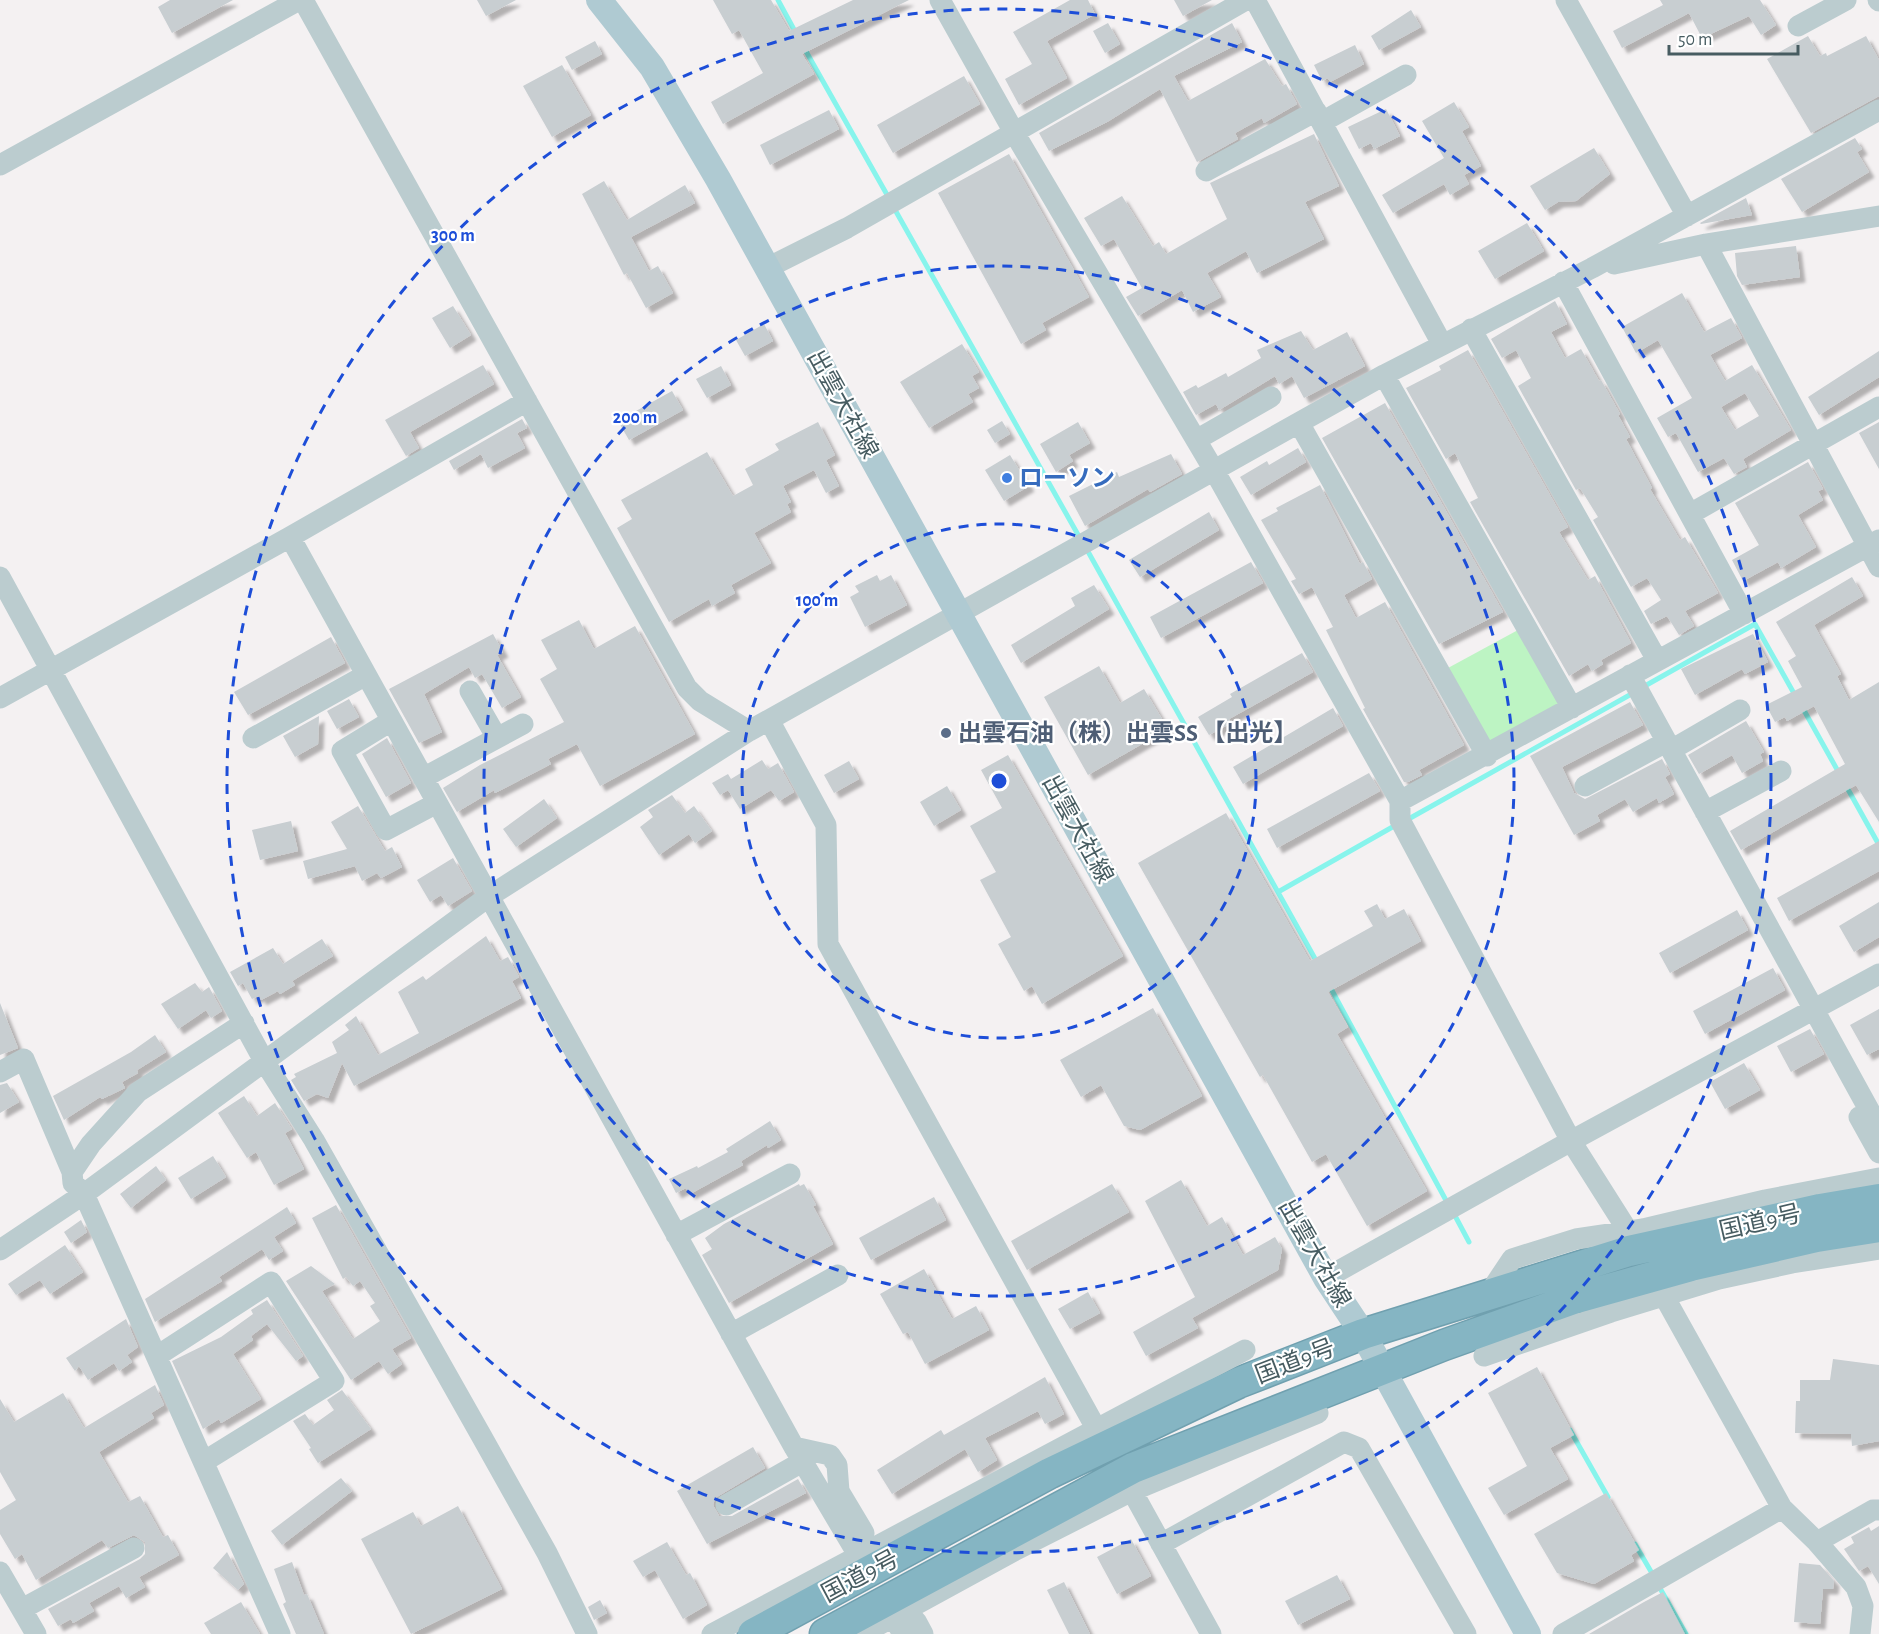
<svg xmlns="http://www.w3.org/2000/svg" width="1879" height="1634" font-family="'Alegreya Sans','Noto Sans JP',sans-serif">
  <defs>
    <filter id="shadow"><feDropShadow dx="5.5" dy="5.5" stdDeviation="1.5" flood-color="#0004"/></filter>
  </defs>
  <rect width="100%" height="100%" fill="#f4f1f2"/>
  <!-- green -->
  <path fill="#bdf4c3" d="M1518,630l42,75 -64,38 -11,-5 -37,-70z"/>
  <g fill="none" stroke-linecap="round" stroke-linejoin="round">
    <!-- stream -->
    <path stroke="#87f4ec" stroke-width="5" d="M778,0l19,35
      M803,46l87,154
      M894,208l187,332
      M1086,548l232,416
      M1643,687l112,-63 41,73
      M1801,705l38,68
      M1845,784l34,61
      M1405,821l230,-129
      M1278,892l118,-67
      M1329,985l119,219
      M1453,1212l16,30
      M1570,1430l38,67
      M1635,1544l18,31
      M1657,1583l29,51"/>
  </g>
  <!-- building -->
  <path fill="#c8ced1" fill-rule="evenodd" filter="url(#shadow)" d="M170,0h63l-61,33 -14,-26z
    M477,0h39l-30,16z
    M713,0h58l18,31 64,-31h56l-107,54 12,20 -91,50 -12,-22 52,-29 -24,-43 -7,4z
    M1070,0h18l7,14 -48,27 20,37 -48,27 -14,-26 27,-15 -19,-32z
    M1174,0h38l-29,16z
    M1660,0h100l16,25 -15,10 -12,-19 -47,22 -13,-25 -67,35 -9,-17 50,-26z
    M1411,10l10,17 -42,23 -8,-14z
    M1108,23l12,21 -15,9 -12,-22z
    M1232,23l10,19 -68,34 14,25 77,-42 17,27 4,-2 11,20 -33,19 -2,-5 -27,15 3,6 -41,23 -37,-73 -53,33 -58,29 -10,-18z
    M1808,36l12,20 6,-3 1,3 39,-20 13,24v36l-68,37 -44,-74z
    M595,41l7,13 -30,16 -7,-13z
    M1355,45l9,19 -34,18 -2,-4 -6,3 -8,-16z
    M562,65l29,50 -39,22 -29,-51z
    M964,76l16,28 -87,49 -16,-28z
    M1454,102l15,25 -7,4 19,35 -17,9 5,9 -19,11 -6,-11 -51,29 -11,-18 62,-37 -22,-37z
    M1386,109l14,27 -26,13 -3,-6 -12,6 -11,-22z
    M829,110l10,19 -69,36 -10,-20z
    M1314,134l25,52 -34,16 19,37 -67,34 -11,-22 -39,22 14,24 -28,15 -11,-22 -44,26 -12,-19 16,-9 -28,-49 -13,7 -17,-28 38,-22 31,50 6,-4 7,12 61,-35 -17,-36z
    M1855,138l7,11 -5,3 12,20 -67,40 -21,-33z
    M1594,148l16,26 -34,27 -18,1 -13,8 -15,-24z
    M1009,154l80,143 -47,26 4,7 -25,14 -83,-151z
    M604,181l23,39 58,-35 10,18 -64,34 18,34 9,-5 15,27 -27,15 -19,-35 -3,2 -42,-81z
    M1746,198l6,17 -51,9 -1,-1z
    M1527,223l17,28 -49,28 -17,-28z
    M1796,246l4,31 -58,8 -5,-9 -2,-23z
    M1682,293l22,39 27,-14 11,20 -32,17 15,26 27,-16 39,65 -48,29 4,8 -13,7 -10,-16 -26,14 -22,-39 -8,4 -11,-19 35,-20 -34,-58 -22,13 -14,-26zM1745,393l14,23 -24,14 -14,-23z
    M1555,301l12,23 -16,8 14,26 16,-9 18,32 2,-1 19,34 -2,1 12,22 -4,2 26,49 -2,1 30,51 5,-3 33,56 -33,18 9,15 -15,9 -12,-19 -16,8 -7,-13 17,-11 -14,-22 -16,9 -38,-67 5,-3 -18,-29 -4,2 -58,-104 13,-8 -15,-28 -14,8 -11,-19z
    M453,306l18,29 -21,13 -18,-30z
    M764,324l9,17 -28,15 -9,-16z
    M1301,331l12,19 34,-18 18,34 -61,32 -12,-22 -13,8 -4,-8 -56,34 -3,-6 -20,11 -13,-23 13,-7 2,3 28,-15 2,4 33,-19 -4,-8z
    M962,344l17,28 -7,4 7,12 -11,6 5,8 -44,26 -29,-46z
    M1468,350l100,177 -9,5 29,48 7,-4 36,67 -30,17 2,4 -11,7 -4,-7 -19,12 -99,-174 8,-4 -23,-45 -9,6 -40,-71 35,-18 -2,-4z
    M1879,351v26l-60,38 -11,-18z
    M483,365l11,19 -84,48 9,16 -13,8 -21,-36z
    M721,366l10,19 -24,13 -11,-19z
    M672,391l11,19 -54,30 -11,-19z
    M1385,403l118,209 -64,32 -117,-206z
    M522,419l5,9 -10,5 8,15 -37,20 -7,-14 -27,16 -5,-9z
    M1002,421l8,13 -15,9 -8,-13z
    M818,422l17,33 -9,5 13,26 -13,7 -12,-23 -31,16 8,16 -4,2 4,8 -37,21 17,30 -40,22 4,8 -23,13 -3,-7 -40,23 -52,-94 15,-9 -11,-19 86,-48 26,44 20,-11 -8,-16 34,-19 -4,-6z
    M1078,422l12,21 -21,12 4,6 -17,11 -16,-28z
    M1879,422v47l-20,-36z
    M1298,448l8,14 -55,33 -11,-18 27,-16 2,4z
    M1171,454l11,20 -32,18 -2,-3 -63,37 -16,-30 48,-24 2,5z
    M1010,455l19,31 -25,15 -19,-31z
    M1808,462l15,27 -5,2 5,9 -25,15 18,32 -35,21 -3,-6 -35,19 -11,-21 27,-15 -24,-42z
    M1320,485l40,79 3,-2 9,17 -28,16 12,23 29,-16 79,143 -45,25 3,5 -14,7h-4l-41,-73 2,-1 -39,-78 7,-3 -21,-40 -13,7 -8,-13 5,-2 -35,-59 17,-9 -2,-3z
    M1209,512l10,18 -79,47 -11,-17z
    M1251,562l12,21 -102,55 -11,-21z
    M877,575l3,6 11,-6 16,30 -42,22 -15,-30 9,-5 -4,-6z
    M1852,577l11,19 -49,29 27,49 -4,2 12,24 30,-18v140l-23,-37 -115,65 -11,-19 115,-67 -31,-58 -27,15 -2,-4 -10,5 -9,-17 36,-18 -14,-26 8,-5 -20,-34z
    M1094,585l15,24 -88,54 -10,-18 64,-39 -4,-8z
    M579,620l15,29 41,-23 60,108 -95,52 -23,-42 -29,15 3,5 -56,29 -1,-3 -37,22 -14,-24 37,-23 84,-43 -24,-43 17,-10 -16,-29z
    M493,634l10,18 -6,3 24,42 -19,11 -20,-34 -7,4 -6,-11 -45,27 18,38 -23,11 -30,-54z
    M1753,634l15,28 -23,12 -3,-5 -47,26 -14,-26z
    M331,637l14,26 -97,52 -14,-23z
    M1302,653l11,19 -84,47 2,4 -22,12 -11,-18 34,-20 -2,-3z
    M1099,666l21,37 24,-14 24,40 -80,46 -44,-78z
    M349,699l10,18 -22,12 -10,-18z
    M1630,702l13,23 -81,42 12,26 11,6 77,-40 8,15 -5,3 9,17 -15,9 -2,-5 -24,14 -8,-13 -28,16 3,6 -26,14 -44,-79z
    M1333,708l10,18 -100,58 -10,-17z
    M319,716l-1,28 -23,13 -12,-21z
    M1746,721l18,31 -4,2 3,7 -21,12 -10,-18 -33,19 -11,-19z
    M387,738l24,45 -25,14 -24,-43z
    M1008,755l115,201 -81,48 -10,-18 -8,5 -26,-47 13,-7 -31,-57 16,-8 -26,-46 32,-18 -21,-38z
    M762,760l6,9 10,-6 16,29 -15,9 -8,-11 -31,19 -12,-19 -8,5 -8,-12 16,-9 3,5z
    M849,761l10,18 -25,14 -10,-18z
    M1369,773l11,18 -103,57 -10,-19z
    M947,786l14,24 -27,16 -14,-24z
    M672,795l13,18 9,-7 18,25 -17,12 -6,-9 -30,21 -19,-28 13,-10 -5,-7z
    M544,799l13,19 -41,29 -13,-18z
    M358,806l27,45 7,-4 10,20 -21,11 -4,-5 -15,8 -7,-15 -47,13 -5,-18 44,-12 -16,-27z
    M1226,813l84,148 63,-35 -9,-15 13,-7 8,15 19,-10 17,32 -93,51 20,35 -11,7 90,157 -60,35 -41,-72 -14,8 -49,-87 -3,2 -122,-214z
    M291,821l7,30 -38,9 -8,-30z
    M1879,841v30l-90,50 -12,-23z
    M453,858l19,33 -24,15 -7,-11 -11,7 -13,-22z
    M1879,902v35l-25,15 -15,-26z
    M1737,910l11,20 -78,43 -11,-20z
    M486,936l14,25 8,-4 11,20 -7,4 9,17 -167,88 -12,-23 -14,35 -11,-4 -13,7 -13,-21 5,-3 -2,-3 43,-21 -5,-11 17,-12 -4,-5 11,-9 22,39 41,-22 -21,-41 25,-16 3,4z
    M322,939l11,17 -41,25 3,4 -15,9 -2,-3 -17,9 -2,-4 -7,3 -9,-16 -5,3 -8,-14 43,-24 10,16z
    M1773,968l12,22 -80,44 -12,-23z
    M195,983l7,9 7,-5 13,24 -11,7 -5,-8 -28,19 -17,-25z
    M0,1003l18,45 -18,7z
    M1153,1008l49,88 -62,34 -16,-4 -23,-41 -20,12 -21,-37z
    M1879,1009v40l-12,6 -17,-30z
    M1810,1029l14,25 -33,18 -14,-26z
    M155,1035l11,17 -29,18 1,3 -16,9 3,6 -23,11 -2,-2 -36,23 -11,-24 78,-44z
    M1744,1063l16,27 -35,19 -15,-27z
    M7,1083l12,19 -19,11v-28z
    M244,1096l13,20 18,-13 17,26 -7,4 19,36 -30,16 -18,-33 -9,6 -29,-45z
    M770,1121l11,19 -13,8 -1,-3 -26,16 2,4 -53,29 -4,-6 -10,5 -7,-14 28,-13 1,2 30,-16 -2,-3z
    M213,1156l13,21 -35,22 -13,-21z
    M156,1166l10,14 -35,28 -11,-14z
    M1181,1180l26,46 15,-9 21,38 32,-18 7,12 -4,21 -86,48 6,10 -52,28 -13,-24 62,-35 -50,-96z
    M799,1184l1,2 4,-2 12,21 -3,1 20,38 -104,59 -27,-48 10,-6 -7,-11 19,-14z
    M1112,1184l17,28 -102,58 -16,-29z
    M934,1197l12,23 -75,40 -12,-22z
    M336,1205l75,133 -19,11 10,15 -14,10 -9,-13 -28,19 -65,-99 25,-15 24,18 -13,7 31,48 27,-18 -10,-15 5,-3 -15,-22 -7,5 -7,-9 -3,2 -31,-61z
    M287,1207l9,16 -22,14 9,14 -14,9 -7,-11 -43,28 3,4 -67,41 -10,-23z
    M81,1220l6,12 -16,11 -7,-11z
    M65,1245l18,27 -33,22 -10,-14 -24,15 -8,-11z
    M924,1269l28,50 24,-13 13,24 -64,34 -17,-32 -5,2 -23,-40z
    M1088,1292l12,21 -30,16 -12,-20z
    M267,1300l36,56 -7,5 -29,-37 -16,12 2,4 -20,14 28,45 -40,24 -2,-4 -16,10 -31,-68 49,-24 32,-23 -2,-4z
    M126,1319l12,28 -11,8 5,7 -13,9 -5,-8 -26,17 -9,-14 -4,5 -9,-13z
    M1833,1359l46,6v76l-27,5 -1,-12 -56,-1 1,-32h4v-21h30z
    M1537,1367l37,68 -24,13 18,31 -64,36 -16,-27 39,-22 -39,-73z
    M1045,1377l19,37 -19,10 -7,-13 -53,27 12,22 -19,12 -13,-23 -73,45 -15,-24 64,-40 3,5z
    M155,1385l9,20 -13,8 3,5 -55,34 29,50 12,-6 23,41 5,-2 11,20 -40,22 6,10 -19,11 -7,-12 -30,17 5,8 -21,12 -2,-4 -13,7 -10,-17 92,-50 5,-5v-12l-11,-7 -26,13 -6,-8 -66,40 -14,-26 -7,5 -15,-25v-24l16,-10 -16,-28v-73l14,23 49,-29 21,35z
    M342,1390l29,39 -53,34 -9,-14 2,-1 -18,-27 12,-7 8,11 21,-15 -7,-10z
    M753,1447l12,21 -50,30 -2,7 6,11h13l66,-37 8,14 -99,51 -30,-53z
    M341,1478l11,13 -70,54 -11,-14z
    M1606,1493l33,57 -8,5 3,6 -40,23 -37,-11 -23,-39z
    M458,1506l44,83 -91,45 -50,-95 52,-27 8,14z
    M1879,1526v58l-11,-18 -9,5 -15,-22 10,-6 -3,-6 18,-10 2,4z
    M1131,1539l20,37 -34,18 -20,-37z
    M667,1542l19,33 4,-2 17,32 -24,14 -28,-49 -12,7 -10,-16z
    M227,1552l17,32 -6,6 -25,-22z
    M292,1562l12,33 3,-1 17,40h-28l-13,-30 3,-2 -12,-33z
    M1799,1563l21,2 14,16 -1,8h-10l-3,35 -26,-2z
    M1337,1575l13,24 -52,26 -13,-24z
    M1064,1582l26,52h-21l-22,-44z
    M1663,1592l22,42h-96l55,-32z
    M600,1600l7,13 -13,7 -6,-13z
    M241,1602l19,32h-49l-7,-11z"/>
  <g fill="none" stroke-linecap="round" stroke-linejoin="round">
    <!-- highway casing -->
    <g stroke="#70a0af" stroke-width="33">
      <path id="highway" d="M753,1634l297,-161 188,-90 125,-49 266,-83 191,-42 59,-10
        M825,1634l308,-166 311,-123 129,-46 118,-33 126,-29 62,-10"/>
    </g>
    <!-- minor -->
    <path stroke="#bbcccf" stroke-width="21" d="M303,0l384,688 13,13 49,30
      M940,0l75,134 200,338 185,329v19l171,321 57,90
      M1255,0l187,344
      M1566,0l121,216
      M1878,0l1,1
      M1798,26l48,-26
      M1322,122l84,-47
      M0,165l299,-165
      M1206,171l110,-60
      M1706,244l173,323
      M1614,264l92,-20 173,-28
      M767,268l80,-40 399,-228
      M1563,282l181,332
      M1471,329l186,331
      M1384,375l188,333
      M1299,423l188,333
      M1196,440l75,-43
      M1690,514l189,-107
      M290,537l504,910 64,108
      M0,577l264,484 50,79 168,297 65,116 40,81
      M1630,675l249,453
      M470,691l27,47
      M0,698l290,-161 237,-136
      M769,720l57,105 2,119 269,486
      M391,721l-49,30 44,79 51,-27
      M253,738l113,-63
      M1671,750l69,-40
      M423,778l100,-54
      M1585,786l81,-44
      M1400,801l479,-261
      M1705,812l76,-41
      M244,1023l-106,69 -47,52 -19,28 1,11 11,11 196,440
      M0,1072l24,-13 48,113
      M1859,1117l20,36
      M676,1235l114,-61
      M0,1250l84,-56 404,-297 261,-166 635,-356 208,-107 287,-158
      M1326,1278l245,-137 308,-167
      M1488,1295l24,-36 64,-20 67,-10 122,-29 114,-22
      M1664,1296l118,212 35,34 39,45 7,19 -3,28
      M1573,1299l38,13 108,-33 73,-16 87,-14
      M731,1334l107,-59
      M157,1356l114,-74 63,99 -129,80
      M1484,1356l127,-44
      M794,1447l36,8 7,10 2,26 25,42
      M1132,1491l79,143
      M726,1505l76,-43
      M1817,1542l56,-32h6
      M1161,1544l183,-102 15,6 107,186
      M0,1572l36,62
      M22,1609l112,-61
      M893,1617l10,17
      M916,1621l7,13
      M712,1634l533,-284
      M862,1634l152,-83 118,-60 186,-78
      M1563,1634l219,-126"/>
    <!-- major -->
    <path stroke="#afcad2" stroke-width="26" d="M599,0l53,67 66,112 608,1099 37,56 165,300"/>
    <!-- highway -->
    <use href="#highway" stroke="#85b5c3" stroke-width="30"/>
  </g>
  <!-- distance rings -->
  <g fill="none" stroke="#1d4ed8" stroke-width="3" stroke-dasharray="10 8">
    <circle cx="999" cy="781" r="257"/>
    <circle cx="999" cy="781" r="515"/>
    <circle cx="999" cy="781" r="772"/>
  </g>
  <!-- markers -->
  <circle fill="#3f7fe0" stroke="#fff" stroke-width="2" cx="1007" cy="478" r="6"/>
  <circle fill="#5c6f8a" stroke="#fff" stroke-width="2" cx="946" cy="733" r="6"/>
  <g text-anchor="middle" stroke-width="4.5" stroke-linejoin="round" paint-order="stroke">
    <!-- street labels -->
    <g font-size="24" fill="#475c61" stroke="#fff">
      <text transform="translate(843 404) rotate(61)" y="8">出雲大社線</text>
      <text transform="translate(1078 829) rotate(61)" y="8">出雲大社線</text>
      <text transform="translate(1760 1222) rotate(-13)" y="8">国道9号</text>
      <text transform="translate(1315 1253) rotate(60)" y="8">出雲大社線</text>
      <text transform="translate(1295 1361) rotate(-21)" y="8">国道9号</text>
      <text transform="translate(860 1576) rotate(-28)" y="8">国道9号</text>
    </g>
    <!-- shop labels -->
    <g font-size="24" font-weight="bold" fill="#366cbe" stroke="#fff" text-anchor="start">
      <text x="1019" y="486">ローソン</text>
    </g>
    <!-- service labels -->
    <g font-size="24" font-weight="bold" fill="#4e5e75" stroke="#fff" text-anchor="start">
      <text x="958" y="741">出雲石油（株）出雲SS 【出光】</text>
    </g>
  </g>
  <circle cx="999" cy="781" r="9" fill="#1d4ed8" stroke="#fff" stroke-width="3"/>
  <g font-size="18" text-anchor="middle" font-weight="bold" fill="#1d4ed8" stroke="#fff" stroke-width="4.5" stroke-linejoin="round" paint-order="stroke">
    <text x="453" y="241">300 m</text>
    <text x="635" y="423">200 m</text>
    <text x="817" y="606">100 m</text>
  </g>
  <!-- scale -->
  <path d="M1669 45v9h129v-9" fill="none" stroke="#475c61" stroke-width="3"/>
  <text x="1678" y="45" font-size="18" fill="#475c61" stroke="#ffffff" stroke-width="4.5" paint-order="stroke">50 m</text>
</svg>
